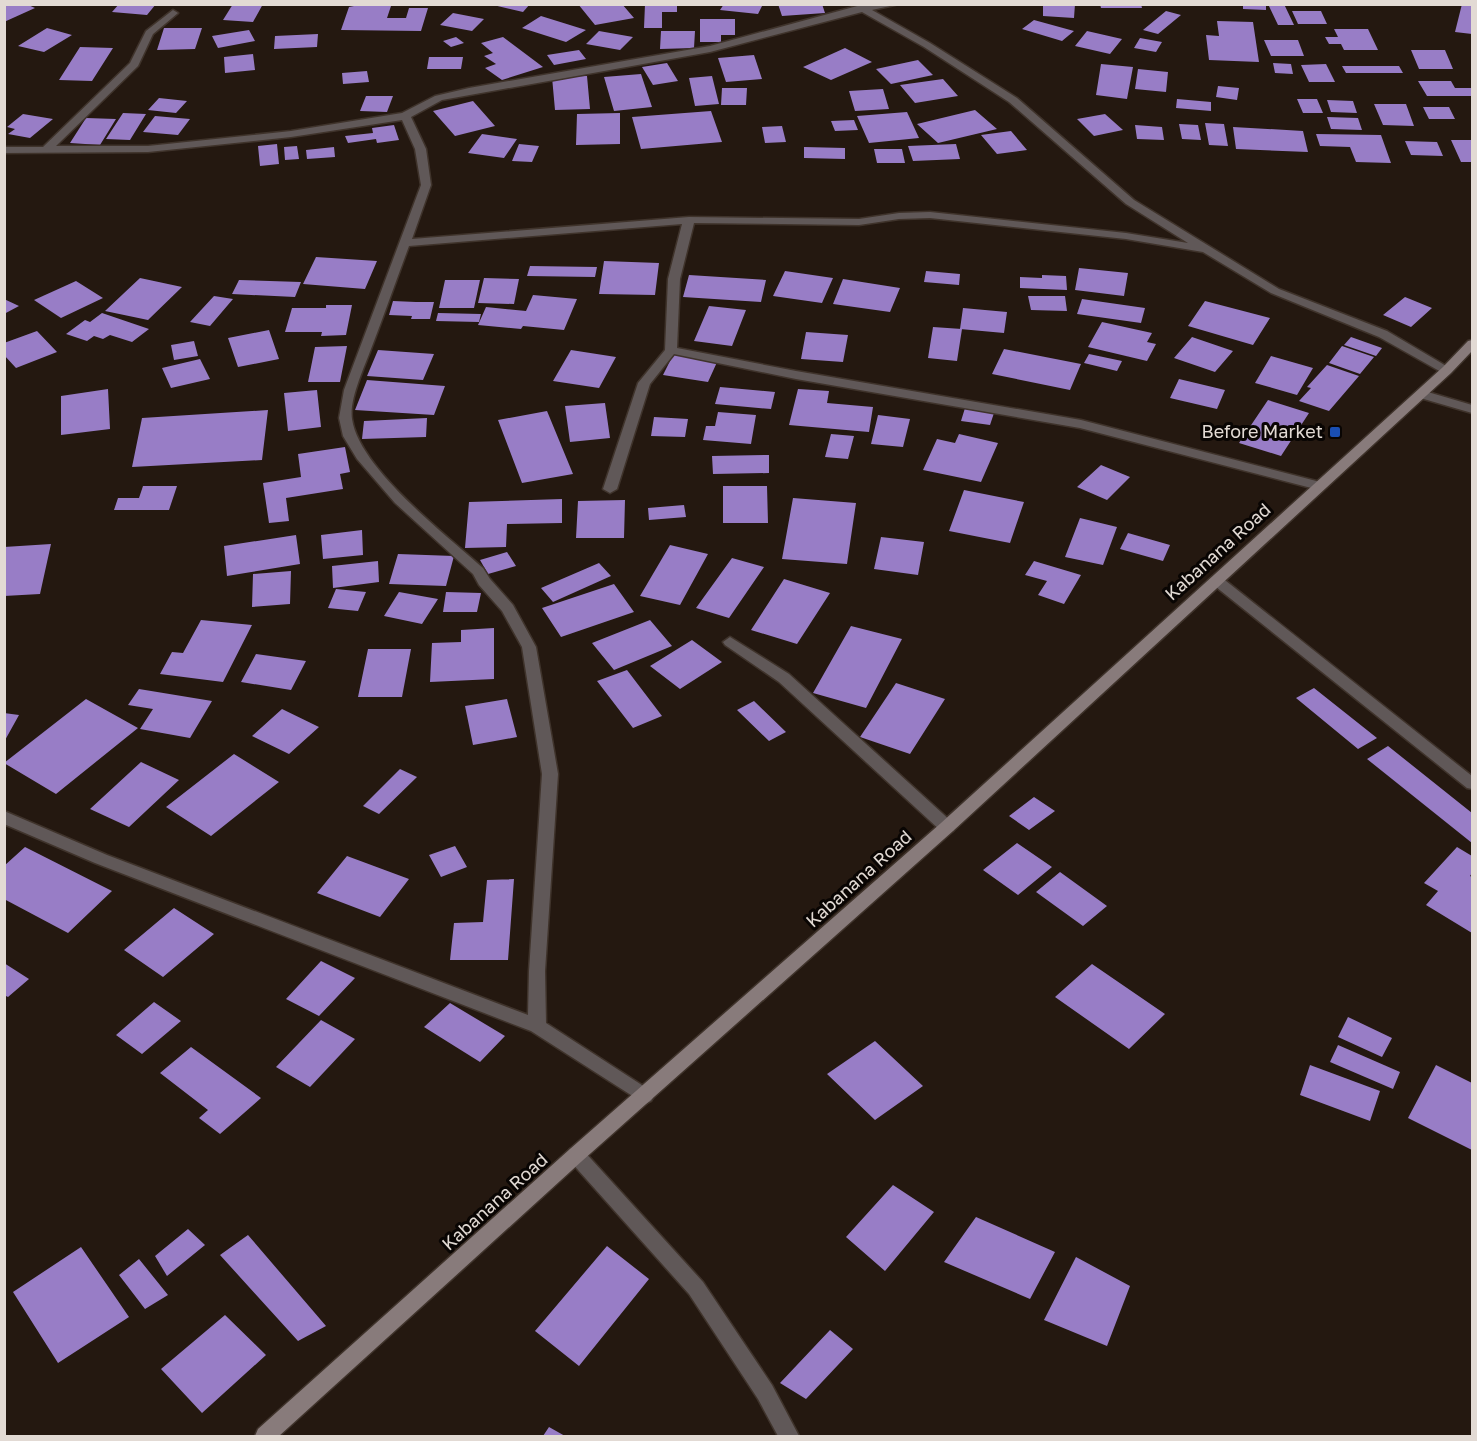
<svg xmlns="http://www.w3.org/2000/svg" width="1477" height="1441" font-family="'Golos Text',sans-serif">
  <rect width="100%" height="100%" fill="#241810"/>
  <!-- building -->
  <path fill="#987dc6" d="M4,4h22l9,4 -31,14z
    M119,4h37l-9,11 -35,-3z
    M233,4h30l-10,18 -30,-2z
    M489,4h41l-7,8z
    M578,4h44l12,14 -39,7z
    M645,4h32v8h-15v16h-18z
    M724,4h39l-5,10 -38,-4z
    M778,4h44l3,9 -43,3z
    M1043,4h32l-1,14 -31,-2z
    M1100,4h41l1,4h-41z
    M1268,4h16l10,21h-16z
    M1462,4h10v30l-17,-2z
    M359,5l32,1 -4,12h19l3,-10h19l-7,23 -80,-1 8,-23z
    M1243,5h23v5l-23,-1z
    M1166,11l15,4 -23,19 -15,-4z
    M1292,11h29l6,13h-29z
    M453,13l31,6 -12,12 -32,-6z
    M541,16l45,14 -20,12 -44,-14z
    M700,19h35v16h-14v7h-21z
    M1034,20l40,11 -12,10 -40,-12z
    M1217,21l36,1 6,40 -50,-2 -3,-25 13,1z
    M47,28l25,7 -28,17 -26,-6z
    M164,28h38l-7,21 -38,1z
    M1334,29h34l10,21h-34l-3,-6h-12l-4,-7h13z
    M249,30l6,11 -37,7 -6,-12z
    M599,31l34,6 -13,13 -34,-6z
    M661,31h34l-1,17 -34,1z
    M1087,31l35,8 -12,15 -35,-8z
    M318,34l-1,13 -43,2 1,-13z
    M456,37l8,6 -13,4 -8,-6z
    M503,37l40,30 -41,13 -17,-12 11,-4 -12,-8 9,-3 -12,-10z
    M1140,38l22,4 -6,10 -22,-4z
    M1264,40h34l6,16h-33z
    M80,47l33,1 -21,33 -33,-1z
    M845,48l27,14 -41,18 -28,-13z
    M579,50l7,9 -32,6 -7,-10z
    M1411,50h34l8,19h-34z
    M253,54l2,16 -30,3 -1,-16z
    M754,55l8,24 -36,3 -8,-24z
    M429,57h34l-2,12h-34z
    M918,60l15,15 -42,9 -15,-15z
    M667,63l11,18 -25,4 -11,-18z
    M1273,63l18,1 2,10 -18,-1z
    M1101,64l32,3 -6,32 -31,-4z
    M1326,64l9,18h-26l-8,-17z
    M1342,66h57l4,7h-57z
    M1138,69l30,3 -2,20 -31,-3z
    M367,71l2,11 -26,2 -1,-11z
    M641,74l11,33 -38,4 -10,-34z
    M587,76l3,33 -35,1 -3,-33z
    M712,76l7,28 -24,2 -6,-28z
    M943,79l15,17 -43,7 -15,-18z
    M1418,81h33l4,7h17v8h-45z
    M1218,86l21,2 -2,12 -21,-3z
    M722,88h25l-1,17h-25z
    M883,89l6,20 -34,2 -6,-20z
    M366,96h27l-6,16 -27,-1z
    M159,98l28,3 -11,12 -28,-3z
    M1177,99l34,3v9l-35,-3z
    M1297,99h20l6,14h-20z
    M1327,100l26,1 4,12 -26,-1z
    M473,101l22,25 -40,10 -22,-25z
    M1374,104h32l8,22 -31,-1z
    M1423,107h26l6,12h-26z
    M975,110l22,19 -59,14 -21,-19z
    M711,111l11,31 -81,7 -9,-32z
    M907,112l12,26 -50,5 -12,-27z
    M123,113l23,1 -16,26 -24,-1z
    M620,113v31l-44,1 1,-31z
    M23,114l30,5 -23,19 -22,-4 7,-5 -8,-2z
    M1105,114l18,16 -29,6 -17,-17z
    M155,116l35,3 -12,16 -35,-3z
    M1327,117l31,1 4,12 -31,-1z
    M86,118l30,1 -16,26 -30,-2z
    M854,120l4,10 -23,1 -4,-10z
    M1205,123l19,1 4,22 -19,-1z
    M1179,124l19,1 3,15 -19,-1z
    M394,125l5,15 -22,3 -1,-4 -28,4 -3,-7 28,-3 -1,-5z
    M1135,125l27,2 2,13 -27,-1z
    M782,126l4,16 -21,1 -3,-16z
    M1233,127l70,4 5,21 -72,-3z
    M1011,131l16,19 -30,4 -16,-19z
    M482,134l35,5 -13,19 -36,-5z
    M1316,134l65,1 10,28 -35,-1 -6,-15 -30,-1z
    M1451,140h21v22h-11z
    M1405,141l32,1 6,14 -32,-1z
    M277,144l2,20 -19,2 -2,-20z
    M519,144l20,2 -7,16 -20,-1z
    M956,144l4,15 -47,2 -5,-15z
    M297,146l2,13 -14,1 -1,-13z
    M334,147l1,10 -28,2 -1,-9z
    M804,147l41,1v11l-41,-1z
    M874,149h28l3,14h-28z
    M316,257l61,4 -12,28 -62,-5z
    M604,261l55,2 -4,32 -56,-1z
    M530,266l67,1 -2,10 -68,-1z
    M1079,268l49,5 -4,23 -49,-6z
    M785,271l48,7 -11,25 -49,-7z
    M926,271l34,3 -1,11 -35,-3z
    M689,275l77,5 -5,22 -78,-5z
    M1042,275l24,1 1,14 -47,-2v-11l22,1z
    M140,278l42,9 -34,33 -43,-9z
    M484,278l35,1 -5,25 -36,-1z
    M843,279l57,9 -10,24 -57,-8z
    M239,280l62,2 -6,15 -63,-3z
    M445,280h35l-6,28h-35z
    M76,281l27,17 -42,20 -27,-18z
    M533,295l44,4 -13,31 -41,-4 -2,3 -43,-4 8,-18 40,4z
    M214,296l19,3 -23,27 -20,-4z
    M1028,296h37l2,15 -36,-1z
    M1405,297l27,11 -21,19 -28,-12z
    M4,299l15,7 -15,8z
    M1082,299l63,9 -4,15 -64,-9z
    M393,301l23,1h18l-4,17h-19l1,-3 -23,-1z
    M1205,301l65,17 -17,27 -65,-19z
    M326,305h26l-6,30 -25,1 1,-4h-37l7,-24h34z
    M709,306l37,4 -14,36 -38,-5z
    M963,308l44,4 -3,21 -44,-4z
    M102,313l47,16 -17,13 -22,-7 -7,4 -9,-3 -7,5 -21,-7 19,-14 5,2z
    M438,313l43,1 -2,8 -43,-1z
    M1102,322l50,11 -5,9 9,2 -9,17 -59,-14z
    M933,327l29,2 -5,32 -29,-3z
    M269,330l10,29 -41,8 -10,-29z
    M37,331l20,21 -41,16 -12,-13v-12z
    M806,332l42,3 -5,27 -42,-3z
    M1192,337l41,14 -18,21 -41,-14z
    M1351,337l31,11 -6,8 -32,-11z
    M194,341l4,15 -24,4 -3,-15z
    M347,346l-7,36h-32l7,-35z
    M1342,346l32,11 -14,17 -31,-11z
    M1004,349l77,15 -11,26 -78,-16z
    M378,350l56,4 -11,26 -56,-4z
    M571,350l45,7 -17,31 -46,-7z
    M674,353l44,7 -10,22 -45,-7z
    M1089,354l33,7 -5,10 -33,-8z
    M1271,356l42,12 -16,27 -42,-12z
    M200,359l10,20 -39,9 -9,-20z
    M1327,365l32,11 -30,35 -30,-10 12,-13 -4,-1z
    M1179,379l46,11 -8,19 -47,-11z
    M367,380l78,6 -11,29 -79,-5z
    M720,387l55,5 -4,17 -56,-5z
    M108,389l2,40 -49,6v-39z
    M798,389l31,2 -2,12 46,4 -4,25 -80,-7z
    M317,390l4,37 -33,4 -4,-38z
    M1268,400l41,13 -28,43 -42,-13z
    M605,403l5,35 -40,4 -5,-36z
    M965,408l29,5 -4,12 -29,-4z
    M268,410l-6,50 -130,7 10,-49z
    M547,411l26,63 -51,9 -24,-63z
    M718,412l38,3 -5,29 -48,-4 3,-14h9z
    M878,415l32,4 -7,28 -32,-3z
    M654,417l34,2 -3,18 -34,-1z
    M427,418l-1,19 -64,2 2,-18z
    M831,434l23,2 -6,23 -23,-2z
    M959,434l39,9 -17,39 -58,-12 14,-31 18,4z
    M345,447l5,25 -10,2 3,15 -57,9 3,23 -20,2 -6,-40 38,-6 -3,-23z
    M769,455v18l-56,1 -1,-18z
    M1101,465l29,12 -23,23 -30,-13z
    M143,486h34l-8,24h-55l4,-12h21z
    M723,486h44l1,37h-45z
    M964,490l60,12 -14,41 -61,-12z
    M793,498l63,5 -9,61 -65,-5z
    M562,499v24l-55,1 -1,23 -41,1 4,-46z
    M625,500l-1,38h-48l2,-37z
    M684,505l2,12 -37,3 -1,-12z
    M1080,518l37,9 -14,38 -38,-8z
    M362,530l1,25 -40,4 -2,-24z
    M1128,533l42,12 -7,16 -43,-12z
    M296,535l4,29 -73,12 -3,-30z
    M881,537l43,5 -6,33 -44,-6z
    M51,544l-11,50 -36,2v-49z
    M670,545l38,9 -28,51 -40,-9z
    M507,552l9,14 -28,8 -8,-14z
    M398,554l56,2 -8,30 -57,-2z
    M732,558l32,9 -35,51 -33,-10z
    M378,561l1,21 -46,6 -1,-22z
    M1034,561l47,14 -17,29 -26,-9 9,-14 -22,-6z
    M599,563l12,13 -58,26 -12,-14z
    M291,571l-1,33 -38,3 1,-33z
    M784,579l46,14 -33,51 -46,-14z
    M614,584l20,28 -73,25 -19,-29z
    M336,589l30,3 -8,19 -30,-3z
    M399,592l39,7 -16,25 -38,-8z
    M446,592l35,1 -4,19h-34z
    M201,620l51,5 -29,57 -63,-8 12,-22 11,1z
    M650,620l22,26 -58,24 -22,-27z
    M851,626l51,13 -36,69 -53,-15z
    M494,628v51l-64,3 2,-39 29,-1v-12z
    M692,640l30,22 -42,27 -30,-23z
    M368,649h43l-9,48h-44z
    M256,654l50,7 -15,29 -50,-8z
    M627,670l35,46 -29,12 -36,-47z
    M896,683l49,16 -35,55 -50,-17z
    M1314,688l63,50 -19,11 -62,-51z
    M139,689l73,12 -22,37 -50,-9 13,-20 -25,-4z
    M86,699l52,29 -82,66 -52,-31z
    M507,699l10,38 -44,8 -8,-39z
    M754,701l32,31 -17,9 -32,-31z
    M282,709l37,18 -30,27 -37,-18z
    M4,713l15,2 -15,27z
    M1388,746l84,67v30l-105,-84z
    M234,754l45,28 -68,54 -45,-29z
    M141,762l38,18 -50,47 -39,-18z
    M400,769l17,8 -38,37 -16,-8z
    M1034,797l21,14 -26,19 -20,-14z
    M1017,843l35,24 -34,28 -35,-25z
    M455,846l12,21 -26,10 -12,-22z
    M25,847l87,44 -44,42 -64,-34v-33z
    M1457,847l15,9v17l-2,3 2,1v56l-46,-28 12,-14 -14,-8z
    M347,856l62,23 -29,38 -63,-24z
    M1060,872l47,34 -24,20 -47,-34z
    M514,879l-6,81h-58l4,-37 29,-1 4,-42z
    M174,908l40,26 -51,43 -39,-27z
    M321,961l34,17 -36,38 -33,-17z
    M4,963l25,16 -21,18 -4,-2z
    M1092,964l73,50 -36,35 -74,-52z
    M154,1002l27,19 -39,33 -26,-19z
    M450,1003l55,33 -25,26 -56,-35z
    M1348,1017l44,21 -10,19 -44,-20z
    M321,1020l34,19 -45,48 -34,-20z
    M875,1041l48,45 -48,34 -48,-46z
    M1338,1045l62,27 -7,17 -63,-27z
    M191,1047l70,51 -41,36 -21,-16 9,-8 -48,-37z
    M1310,1065l70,26 -10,30 -70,-26z
    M1436,1065l36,18v67l-64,-32z
    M893,1185l41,27 -49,59 -39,-34z
    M976,1217l79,35 -25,47 -86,-37z
    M188,1229l17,16 -38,31 -12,-20z
    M248,1235l78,91 -28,15 -78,-86z
    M607,1246l42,33 -70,87 -44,-35z
    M81,1247l48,70 -71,46 -45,-71z
    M1076,1257l54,29 -23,60 -63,-26z
    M139,1259l29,36 -23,14 -26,-34z
    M225,1315l41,40 -64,58 -41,-44z
    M830,1330l23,19 -47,50 -26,-16z
    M549,1427l16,9h-22z"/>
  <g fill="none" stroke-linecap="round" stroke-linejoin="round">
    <!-- street casing -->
    <g stroke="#3f332b" stroke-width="3">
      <path id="street" d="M899,4l-27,6 58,33 87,55 117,102 145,89 108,42 66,39 -6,4 -4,-1 -64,-36 -108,-44 -68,-41 -77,-13 -196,-21 -31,1 -40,6 -165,-2 -14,56 -3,69 119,23 285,49 243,63 2,3 -7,4 -239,-62 -284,-49 -122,-25 -24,30 -33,105 -7,4 -7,-4 35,-106 27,-33 3,-71 14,-55 -273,22c-13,35 -25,69 -38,103 -7,19 -22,51 -19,70 7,49 94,116 131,149l7,11 23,26 23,42 22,127 -13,197 1,52 105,68 3,5 -3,5 -6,3 -114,-73 -436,-168 -91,-39v-13l103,44 421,160 1,-44 13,-197 -20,-127 -20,-36 -23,-26 -6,-11 -78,-71 -38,-44 -14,-23 -4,-18 5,-28 77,-205 -6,-36 -13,-29 -111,17 -143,15 -144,1v-6h39l87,-84 16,-32 27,-21 5,3 -25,21 -15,32 -82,80h92l143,-15 111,-18 33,-17 34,-8 241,-42 151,-41zM862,12l62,35 85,55 117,102 62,39 -62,-10 -196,-21 -31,1 -40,6 -170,-2 -277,22 19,-54 -5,-36 -15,-32 31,-17 268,-48z
        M1421,390l51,15v8l-55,-16 -2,-3z
        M1216,575l5,2 251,199v13l-5,-1 -256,-205 -2,-3z
        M730,637l59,37 164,149 2,4 -2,4h-12l-162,-149 -54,-37 -2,-3z
        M576,1147l6,2 121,133 69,103 27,51h-21l-20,-37 -69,-105 -119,-133 -3,-6 3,-6z"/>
    </g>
    <!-- secondary casing -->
    <g stroke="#3f332b" stroke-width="3">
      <path id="secondary" d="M1472,340v11l-21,22 -498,458 -371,330 -303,275h-24l3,-7 312,-280 371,-326 502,-456 25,-26z"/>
    </g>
    <!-- street -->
    <use href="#street" fill="#605858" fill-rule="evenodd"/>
    <!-- secondary -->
    <use href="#secondary" fill="#887b7b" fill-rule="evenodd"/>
  </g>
  <!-- markers -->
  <rect fill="#1a4fb4" stroke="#090503" stroke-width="2" x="1329" y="426" width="12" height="12" rx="3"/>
  <g text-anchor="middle" stroke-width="6" stroke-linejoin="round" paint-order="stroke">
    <!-- poi labels -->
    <g font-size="18" fill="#e2dad4" stroke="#090503" text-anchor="end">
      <text x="1323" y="438">Before Market</text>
    </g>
    <!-- street labels -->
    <g font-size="18" fill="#e2dad4" stroke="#090503">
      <text transform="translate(1218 552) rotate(-42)" y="6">Kabanana Road</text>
      <text transform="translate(859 879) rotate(-42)" y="6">Kabanana Road</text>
      <text transform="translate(495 1202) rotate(-42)" y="6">Kabanana Road</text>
    </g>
  </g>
  <!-- border -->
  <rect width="1477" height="1441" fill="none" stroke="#e2dad4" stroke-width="12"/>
</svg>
